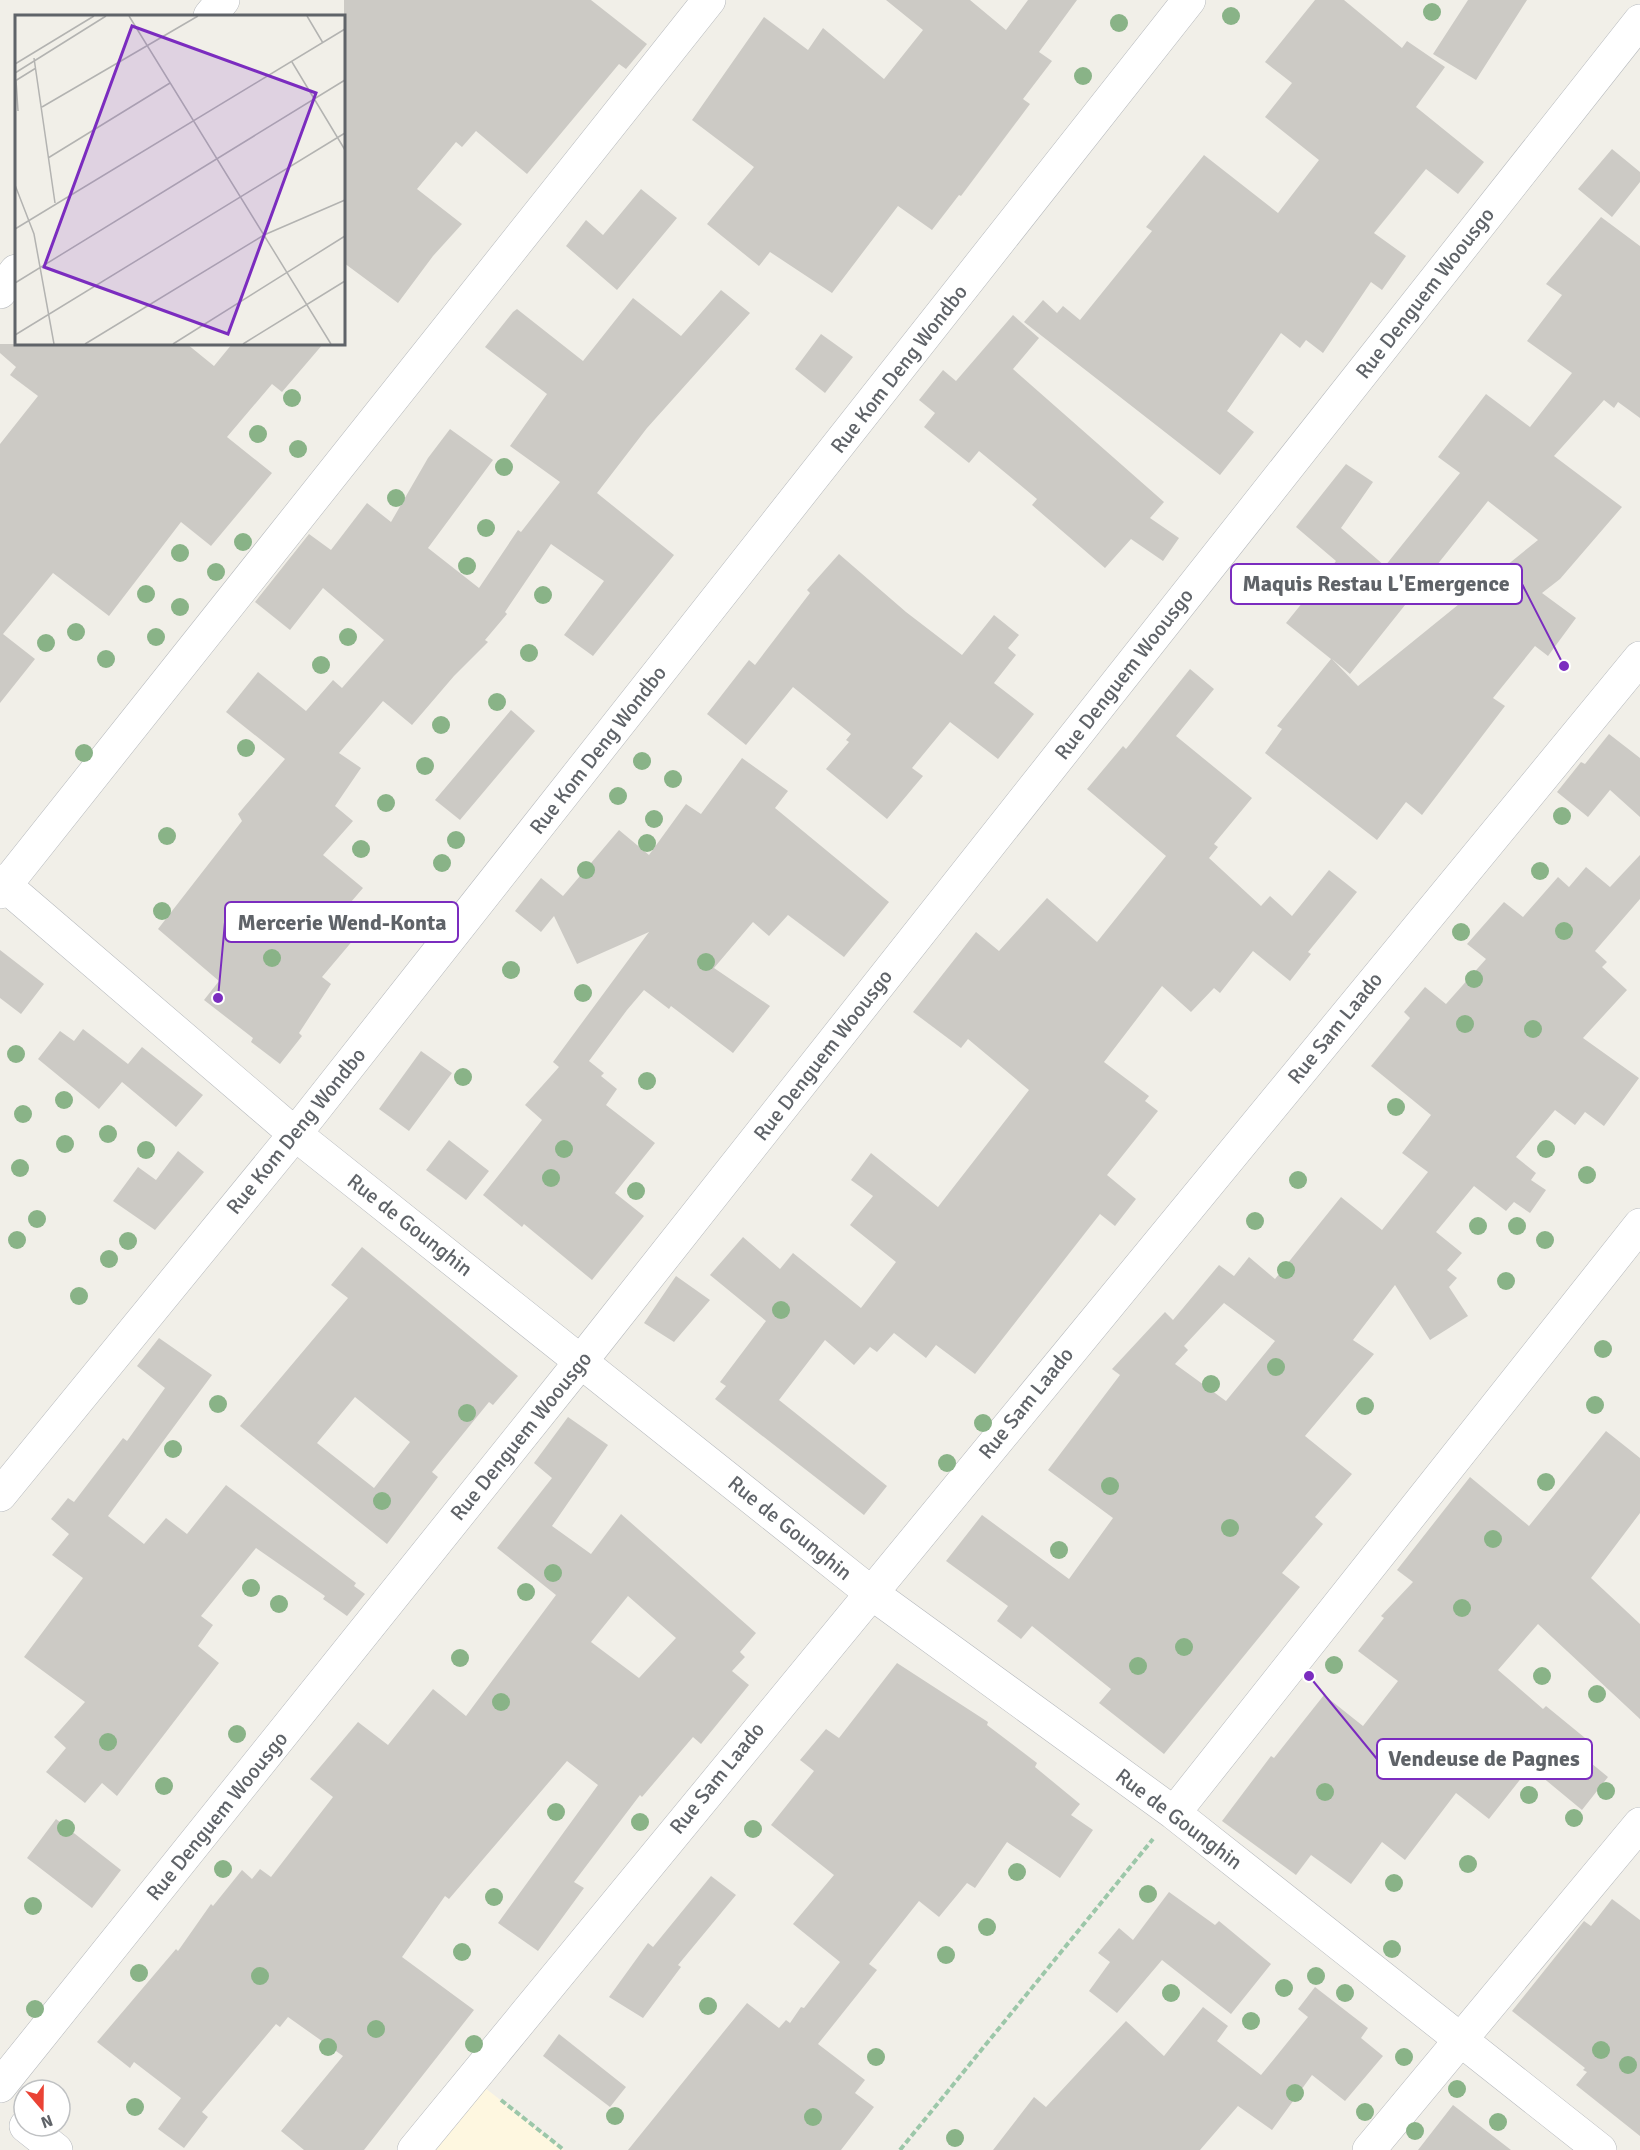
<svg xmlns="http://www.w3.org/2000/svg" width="1640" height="2150" font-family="Signika,sans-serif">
  <rect width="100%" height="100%" fill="#f1efe8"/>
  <!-- commercial -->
  <path fill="#fef7e0" d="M471,2077l93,73h-150z"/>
  <!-- building -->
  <path fill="#cccac5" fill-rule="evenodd" d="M344,0h247l56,44 -21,25 -7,-5 -92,110 -51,-43 -14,16 -6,-5 -39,47 45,35 -29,32 -35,47 -54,-40z
    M886,0h84l36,30 22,-30h49l-38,52 13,9 -29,38 7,5 -69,92 -2,-1 -27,35 -34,-24 -66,87 -62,-41 -11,14 -52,-42 47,-57 -62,-47 72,-103 44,33 15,-22 61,51 39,-49z
    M1315,0h29l58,48 5,-7 38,26 -29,40 68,55 -26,32 -32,-25 -52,64 32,23 -24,34 -11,-8 -48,71 -17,-13 -6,8 -19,-15 -54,78 27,21 -34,43 -196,-153 19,-22 14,13 6,-7 17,14 72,-89 -6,-4 58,-72 74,58 41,-53 -54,-43 27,-34 -27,-21z
    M1468,0h59l-51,80 -43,-26z
    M1612,149l28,23v10l-28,35 -34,-28z
    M641,189l36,29 -60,72 -51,-44 20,-26 17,15z
    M1601,217l39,29v172l-22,-16 -4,6 -10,-8 -50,56 68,51 -62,72 -18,14 34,25 -28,38 -13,-10 -42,52 12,8 -83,109 -16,-13 -29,38 -112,-87 17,-24 -5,-3 54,-67 -45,-36 50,-62 -40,-34 50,-63 27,18 -32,46 44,38 75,-93 -22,-16 48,-63 44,33 42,-54 -45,-32 35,-46 -16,-11zM1488,501l50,39 -180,146 -26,-27 18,15z
    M721,290l29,23 -103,115 -50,65 77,62 -81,101 -29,-21 40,-54 -53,-37 -46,68 2,2 -22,26 3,2 -34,34 -42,49 -29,-24 -44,52 22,15 -26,38 18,15 -30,34 40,33 -18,21 20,17 -43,51 9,7 -32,49 3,3 -22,28 -29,-22 2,-4 -49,-38 15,-19 -61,-52 84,-108 -4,-7 47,-55 -59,-47 32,-40 48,39 27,-31 9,8 42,-48 -61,-52 -33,42 -35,-28 54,-68 22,16 36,-47 24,19 37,-64 22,-29 43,31 -65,88 51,40 39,-58 3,2 39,-50 -50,-36 37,-52 -62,-47 28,-35 4,-3 66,52 50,-63 48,38z
    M1013,315l26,23 -26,31 151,133 -14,16 29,20 -16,23 -32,-22 -26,29 -73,-63 5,-6 -58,-48 -10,12 -45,-36 11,-14 -16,-13 24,-30 13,11z
    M821,334l32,23 -28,36 -30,-24z
    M0,344h187l27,22 18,-22h91l-41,48 -10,-8 -45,53 45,36 -61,73 -30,-24 -72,94 -56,-43 -50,61 32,25 -35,44v-259l38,-48 -28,-21 6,-8 -16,-14z
    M839,554l67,58 56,43 32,-40 25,20 -11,13 8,7 -22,28 40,31 -36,45 -48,-37 -38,46 11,8 -36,43 -61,-50 23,-27 -3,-2 5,-6 -58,-47 -47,58 -39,-31 42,-54 6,5 55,-72 -3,-3z
    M1190,669l24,20 -38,47 76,62 -38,46 4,3 -9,11 52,48 9,-10 22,20 37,-46 28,22 -49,60 3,2 -21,27 -37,-30 -33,42 -6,-5 -23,24 -29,-26 -58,76 45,34 -4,5 13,10 -51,64 29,24 -21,27 -15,-12 -125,160 -39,-29 -10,13 -32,-25 -17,19 -7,-5 -16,18 -29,-25 -46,60 108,86 -23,29 -149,-116 11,-13 -6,-4 46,-61 -56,-46 33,-38 37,32 13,-16 68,55 35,-46 -46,-37 23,-29 -22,-16 20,-27 67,54 91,-117 -61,-51 -7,9 -48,-36 63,-80 23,19 48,-53 50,44 69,-86 -79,-67 36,-43 3,3z
    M511,710l24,21 -75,89 -25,-20z
    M1609,734l31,24v59l-30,-27 -22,27 -31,-25 24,-30 4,2z
    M742,758l46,33 -13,17 114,94 -45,55 -56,-42 -19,21 -16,-14 -39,46 56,38 -37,47 -62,-47 -2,3 -25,-19 -17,20 -38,51 15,12 -3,3 16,13 -11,16 49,38 -40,50 29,23 -52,64 -68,-56 -2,3 -39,-32 59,-75 -17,-15 34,-38 -6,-5 96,-130 -72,32 -23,-48 -13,16 -26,-21 26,-33 22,18 56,-66 30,25 37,-51 15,10z
    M1640,855v44l-45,52 12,11 -5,5 25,23 -44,48 56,40 -35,48 -19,-14 -10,13 -20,-15 -39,47 20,16 -5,7 15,10 -16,23 -16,-11 -8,9 -32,-25 -38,46 26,21 -15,17 10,8 -8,9 19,29 -38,24 -35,-55 -42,55 21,14 -69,82 47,38 -37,43 8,7 -41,49 18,14 -136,167 -65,-51 12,-14 -79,-63 -11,13 -24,-18 11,-15 -62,-45 36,-46 87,64 44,-61 -65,-48 72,-95 -8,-6 53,-57 8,8 46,-55 15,11 15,-19 26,22 66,-82 41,33 46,-58 -26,-19 29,-38 -60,-49 39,-48 -6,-6 21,-25 21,17 40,-45 -19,-15 37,-42 19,15 35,-40 11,10 17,-20 24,20zM1224,1303l51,38 -49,60 -51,-37 13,-14 -4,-4z
    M0,950l44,34 -23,30 -21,-16z
    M83,1029l45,35 14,-17 61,48 -27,32 -54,-45 -23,27 -61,-50 22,-28 14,10z
    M421,1051l31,22 -43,58 -30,-22z
    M449,1140l40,31 -23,29 -40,-30z
    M178,1151l26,21 -49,58 -42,-29 25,-34 18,13z
    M362,1247l156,129 -25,29 -4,-3 -57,70 6,5 -51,67 -147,-118 108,-128 -17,-13zM355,1397l55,45 -36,46 -57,-45z
    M676,1276l34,24 -36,42 -30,-19z
    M159,1338l53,37 -104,141 36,28 22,-26 21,16 39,-49 130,98 -2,3 11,8 -18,22 -24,-17 2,-3 -69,-48 -55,68 12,9 -15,21 21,17 -102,133 -15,-13 -17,20 -39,-31 20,-24 -12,-11 31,-35 -61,-45 59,-79 -31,-23 17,-21 -18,-15 17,-21 6,4 49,-64 4,3 38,-53 -28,-22z
    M568,1417l40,28 -56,81 39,28 30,-40 135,119 -16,19 5,5 -13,14 17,14 -48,59 -8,-7 -51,60 -2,-2 -66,87 10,6 -46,63 -40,-28 100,-138 -31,-24 -118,138 -4,-3 -43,61 72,53 -110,140h-60l-23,-19 62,-75 -55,-39 -8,10 -4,-3 -74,88 6,5 -24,31 -26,-19 23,-31 -47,-36 -4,6 -33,-26 79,-93 2,2 33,-47 2,2 29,-36 10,9 8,-10 11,8 62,-80 -23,-18 48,-57 30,23 45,-56 33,27 90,-121 -59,-47 55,-70 -18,-15zM628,1596l48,42 -37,40 -48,-36z
    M1606,1431l34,27v55l-49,65 49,46v95l-102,-95 -40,46 45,39 3,-3 44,36 -10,12 28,23 -26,33 -52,-43 -41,52 -33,-26 -51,67 -23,-18 -31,42 -40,-29 -15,20 -74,-54 49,-65 3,2 50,-63 39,31 35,-45 -40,-30 26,-33 -3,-2 32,-34 -16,-12 73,-93 59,49z
    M897,1663l91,59 -1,3 50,38 -2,4 45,37 -9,11 22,15 -33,48 -53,-36 -32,46 -8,-5 -28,34 -20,-16 -50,63 8,6 -59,74 47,36 -10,13 19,14 -33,43h-213l119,-147 32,25 7,-8 4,3 11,-16 3,1 36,-46 -47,-38 41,-49 -63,-50 43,-54 -14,-11 26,-31 13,9z
    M56,1819l65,51 -29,38 -65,-50z
    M711,1876l25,19 -58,70 3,2 -38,51 -34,-21 39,-54 5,4z
    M1169,1892l46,33 4,-4 52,43 -40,50 -69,-54 -45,53 -28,-22 21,-29 -12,-9 21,-25 14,12z
    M1612,1899l28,21v216l-64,-51 11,-13 -4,-2 2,-2 -73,-57 72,-90 7,5z
    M1315,1987l53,41 -7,10 22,18 -38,45 -33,-26 -40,55 -34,-24 -38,44h-207l41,-53 12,10 80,-86 38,35 39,-49 25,19 -11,15 44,34 47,-58 -10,-8z
    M559,2034l67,53 -16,20 -67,-51z
    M1453,2105l58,45h-93z"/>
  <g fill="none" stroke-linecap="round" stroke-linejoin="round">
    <!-- minor casing -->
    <g stroke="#b5b8bc" stroke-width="34">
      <path id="minor" d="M210,16l13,-16
        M0,292l16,-21
        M0,881l295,253 575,458 304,221 426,337
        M0,892l709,-892
        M0,1495l295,-361 894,-1134
        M1174,1813l466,-588
        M0,2086l582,-726 1058,-1339
        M26,2126l30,24
        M414,2150l1226,-1492
        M1369,2150l271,-326"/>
    </g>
    <!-- path -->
    <path stroke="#9cc7a9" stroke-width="4" stroke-dasharray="6 3" stroke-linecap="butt" d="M501,2100l63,50
      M900,2150l253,-311"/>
    <!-- minor -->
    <use href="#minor" stroke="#fff" stroke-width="33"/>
  </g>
  <!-- trees -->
  <g fill="#89b387">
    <circle cx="1432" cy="12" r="9"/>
    <circle cx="1231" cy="16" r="9"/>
    <circle cx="1119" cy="23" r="9"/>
    <circle cx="1083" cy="76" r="9"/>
    <circle cx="292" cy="398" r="9"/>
    <circle cx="258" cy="434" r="9"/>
    <circle cx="298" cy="449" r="9"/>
    <circle cx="504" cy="467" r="9"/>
    <circle cx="396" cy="498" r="9"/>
    <circle cx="486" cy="528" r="9"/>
    <circle cx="243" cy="542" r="9"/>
    <circle cx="180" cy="553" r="9"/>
    <circle cx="467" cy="566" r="9"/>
    <circle cx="216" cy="572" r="9"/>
    <circle cx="146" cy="594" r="9"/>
    <circle cx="543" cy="595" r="9"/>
    <circle cx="180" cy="607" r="9"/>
    <circle cx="76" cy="632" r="9"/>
    <circle cx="156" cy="637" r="9"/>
    <circle cx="348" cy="637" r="9"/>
    <circle cx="46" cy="643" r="9"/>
    <circle cx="529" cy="653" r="9"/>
    <circle cx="106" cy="659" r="9"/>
    <circle cx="321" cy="665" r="9"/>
    <circle cx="497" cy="702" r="9"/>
    <circle cx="441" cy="725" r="9"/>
    <circle cx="246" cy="748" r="9"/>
    <circle cx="84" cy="753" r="9"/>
    <circle cx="642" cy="761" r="9"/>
    <circle cx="425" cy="766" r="9"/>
    <circle cx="673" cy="779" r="9"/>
    <circle cx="618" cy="796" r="9"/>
    <circle cx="386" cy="803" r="9"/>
    <circle cx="1562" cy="816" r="9"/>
    <circle cx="654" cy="819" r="9"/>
    <circle cx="167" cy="836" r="9"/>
    <circle cx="456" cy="840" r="9"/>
    <circle cx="647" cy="843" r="9"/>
    <circle cx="361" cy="849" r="9"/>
    <circle cx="442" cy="863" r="9"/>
    <circle cx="586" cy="870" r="9"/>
    <circle cx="1540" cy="871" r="9"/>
    <circle cx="162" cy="911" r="9"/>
    <circle cx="302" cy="911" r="9"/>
    <circle cx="1564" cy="931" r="9"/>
    <circle cx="1461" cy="932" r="9"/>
    <circle cx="272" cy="958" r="9"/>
    <circle cx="706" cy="962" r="9"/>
    <circle cx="511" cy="970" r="9"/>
    <circle cx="1474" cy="979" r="9"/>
    <circle cx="583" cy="993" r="9"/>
    <circle cx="1465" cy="1024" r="9"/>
    <circle cx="1533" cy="1029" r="9"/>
    <circle cx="16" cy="1054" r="9"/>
    <circle cx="463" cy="1077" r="9"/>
    <circle cx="647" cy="1081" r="9"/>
    <circle cx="64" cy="1100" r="9"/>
    <circle cx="1396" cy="1107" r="9"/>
    <circle cx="23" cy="1114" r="9"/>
    <circle cx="108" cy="1134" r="9"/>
    <circle cx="65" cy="1144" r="9"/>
    <circle cx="564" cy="1149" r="9"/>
    <circle cx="1546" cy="1149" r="9"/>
    <circle cx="146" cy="1150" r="9"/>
    <circle cx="20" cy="1168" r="9"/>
    <circle cx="1587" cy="1175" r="9"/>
    <circle cx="551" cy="1178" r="9"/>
    <circle cx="1298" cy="1180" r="9"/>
    <circle cx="636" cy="1191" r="9"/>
    <circle cx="37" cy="1219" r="9"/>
    <circle cx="1255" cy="1221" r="9"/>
    <circle cx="1478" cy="1226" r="9"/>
    <circle cx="1517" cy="1226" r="9"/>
    <circle cx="17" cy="1240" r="9"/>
    <circle cx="1545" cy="1240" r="9"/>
    <circle cx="128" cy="1241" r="9"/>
    <circle cx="109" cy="1259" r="9"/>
    <circle cx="1286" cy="1270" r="9"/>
    <circle cx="1506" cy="1281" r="9"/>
    <circle cx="79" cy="1296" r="9"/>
    <circle cx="781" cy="1310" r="9"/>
    <circle cx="1603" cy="1349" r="9"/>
    <circle cx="1276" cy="1367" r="9"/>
    <circle cx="1211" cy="1384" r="9"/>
    <circle cx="218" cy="1404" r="9"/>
    <circle cx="1595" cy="1405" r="9"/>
    <circle cx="1365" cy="1406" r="9"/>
    <circle cx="467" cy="1413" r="9"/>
    <circle cx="983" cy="1423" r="9"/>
    <circle cx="173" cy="1449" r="9"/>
    <circle cx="947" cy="1463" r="9"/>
    <circle cx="1546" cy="1482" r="9"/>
    <circle cx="1110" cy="1486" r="9"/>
    <circle cx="382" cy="1501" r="9"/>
    <circle cx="1230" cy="1528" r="9"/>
    <circle cx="1493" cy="1539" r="9"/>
    <circle cx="1059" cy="1550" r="9"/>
    <circle cx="553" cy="1573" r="9"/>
    <circle cx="251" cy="1588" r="9"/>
    <circle cx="526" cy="1592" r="9"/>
    <circle cx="279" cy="1604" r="9"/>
    <circle cx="1462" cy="1608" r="9"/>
    <circle cx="1184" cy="1647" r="9"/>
    <circle cx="460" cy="1658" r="9"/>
    <circle cx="1334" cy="1665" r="9"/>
    <circle cx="1138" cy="1666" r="9"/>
    <circle cx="1542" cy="1676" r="9"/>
    <circle cx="1597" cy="1694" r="9"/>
    <circle cx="501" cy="1702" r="9"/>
    <circle cx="237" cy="1734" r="9"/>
    <circle cx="108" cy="1742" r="9"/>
    <circle cx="164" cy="1786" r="9"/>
    <circle cx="1606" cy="1791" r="9"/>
    <circle cx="1325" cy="1792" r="9"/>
    <circle cx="1529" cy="1795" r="9"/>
    <circle cx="556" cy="1812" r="9"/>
    <circle cx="1574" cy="1818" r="9"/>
    <circle cx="640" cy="1822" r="9"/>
    <circle cx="66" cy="1828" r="9"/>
    <circle cx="753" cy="1829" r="9"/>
    <circle cx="1468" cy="1864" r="9"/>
    <circle cx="223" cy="1869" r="9"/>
    <circle cx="1017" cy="1872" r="9"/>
    <circle cx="1394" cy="1883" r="9"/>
    <circle cx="1148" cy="1894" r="9"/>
    <circle cx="494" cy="1897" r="9"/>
    <circle cx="33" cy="1906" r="9"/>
    <circle cx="987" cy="1927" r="9"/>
    <circle cx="1392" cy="1949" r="9"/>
    <circle cx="462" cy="1952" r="9"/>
    <circle cx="946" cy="1955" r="9"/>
    <circle cx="139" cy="1973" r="9"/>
    <circle cx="260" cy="1976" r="9"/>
    <circle cx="1316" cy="1976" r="9"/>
    <circle cx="1284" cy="1988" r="9"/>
    <circle cx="1171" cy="1993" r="9"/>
    <circle cx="1345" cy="1993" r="9"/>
    <circle cx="708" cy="2006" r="9"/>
    <circle cx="35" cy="2009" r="9"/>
    <circle cx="1251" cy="2021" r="9"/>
    <circle cx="376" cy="2029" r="9"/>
    <circle cx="474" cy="2044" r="9"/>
    <circle cx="328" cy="2047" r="9"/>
    <circle cx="1601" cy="2050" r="9"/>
    <circle cx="876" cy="2057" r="9"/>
    <circle cx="1404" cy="2057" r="9"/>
    <circle cx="1628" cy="2065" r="9"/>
    <circle cx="1457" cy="2089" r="9"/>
    <circle cx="1295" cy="2093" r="9"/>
    <circle cx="135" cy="2107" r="9"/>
    <circle cx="1365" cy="2112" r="9"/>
    <circle cx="615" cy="2116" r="9"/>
    <circle cx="813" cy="2117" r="9"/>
    <circle cx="1498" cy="2122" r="9"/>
    <circle cx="1415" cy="2131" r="9"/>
    <circle cx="955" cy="2138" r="9"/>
  </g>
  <g text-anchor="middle" stroke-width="4.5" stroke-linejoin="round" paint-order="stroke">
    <!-- street labels -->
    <g font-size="21" fill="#5f6368" stroke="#fff">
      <text transform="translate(1425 293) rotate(-52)" y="7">Rue Denguem Woousgo</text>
      <text transform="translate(899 369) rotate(-52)" y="7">Rue Kom Deng Wondbo</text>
      <text transform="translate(1124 674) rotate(-52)" y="7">Rue Denguem Woousgo</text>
      <text transform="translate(598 750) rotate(-52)" y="7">Rue Kom Deng Wondbo</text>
      <text transform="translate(1335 1028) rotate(-51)" y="7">Rue Sam Laado</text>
      <text transform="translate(823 1055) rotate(-52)" y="7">Rue Denguem Woousgo</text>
      <text transform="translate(296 1131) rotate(-51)" y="7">Rue Kom Deng Wondbo</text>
      <text transform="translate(410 1225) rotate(38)" y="7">Rue de Gounghin</text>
      <text transform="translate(1026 1403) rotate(-51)" y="7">Rue Sam Laado</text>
      <text transform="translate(521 1436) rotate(-51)" y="7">Rue Denguem Woousgo</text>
      <text transform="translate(790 1528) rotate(39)" y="7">Rue de Gounghin</text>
      <text transform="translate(717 1778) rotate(-51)" y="7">Rue Sam Laado</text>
      <text transform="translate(217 1816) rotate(-51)" y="7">Rue Denguem Woousgo</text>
      <text transform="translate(1179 1819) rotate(37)" y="7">Rue de Gounghin</text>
    </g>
  </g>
  <!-- overview -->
  <g transform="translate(15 15)">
    <rect width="330" height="330" fill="#f1efe8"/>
    <path fill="none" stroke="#b3b3b1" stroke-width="1.5" d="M114,1l202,328M292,1l16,27M19,43l21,145M277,47l53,88M0,49l79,-48M0,58l91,-57M1,65l2,31M0,66l21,-13M27,92l156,-91M33,143l122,-75M0,170l19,49 20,110M0,214l330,-200M0,268l330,-203M0,320l330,-202M70,329l179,-109 81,-35M158,329l172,-108M228,329l102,-63"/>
    <path fill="#7b2cbf" fill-opacity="0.15" stroke="#7b2cbf" stroke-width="3" d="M117,11l184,67 -88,241 -184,-67z"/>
    <rect width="330" height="330" fill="none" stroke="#5f6368" stroke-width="3"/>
  </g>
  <!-- callouts -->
  <path fill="none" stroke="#7b2cbf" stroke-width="2" d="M1564 666L1522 584M218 998L225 922M1309 1676L1377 1759"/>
  <g fill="#7b2cbf" stroke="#fff" stroke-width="2">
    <circle cx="1564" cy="666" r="6"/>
    <circle cx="218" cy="998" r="6"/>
    <circle cx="1309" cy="1676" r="6"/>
  </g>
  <g fill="#fff" stroke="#7b2cbf" stroke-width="2">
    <rect x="1231" y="564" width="291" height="40" rx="6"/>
    <rect x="225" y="902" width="233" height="40" rx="6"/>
    <rect x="1377" y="1739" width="215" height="40" rx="6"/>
  </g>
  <g font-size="22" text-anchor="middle" font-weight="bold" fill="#5f6368">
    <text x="1376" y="591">Maquis Restau L'Emergence</text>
    <text x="342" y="930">Mercerie Wend-Konta</text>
    <text x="1484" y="1766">Vendeuse de Pagnes</text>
  </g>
  <!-- north arrow -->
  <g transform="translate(42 2108) rotate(160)"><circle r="28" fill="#ffffff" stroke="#bfc1c3" stroke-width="1.5"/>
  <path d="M0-4.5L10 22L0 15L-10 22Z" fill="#ea4335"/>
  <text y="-9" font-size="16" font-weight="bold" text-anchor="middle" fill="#5f6368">N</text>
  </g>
</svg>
